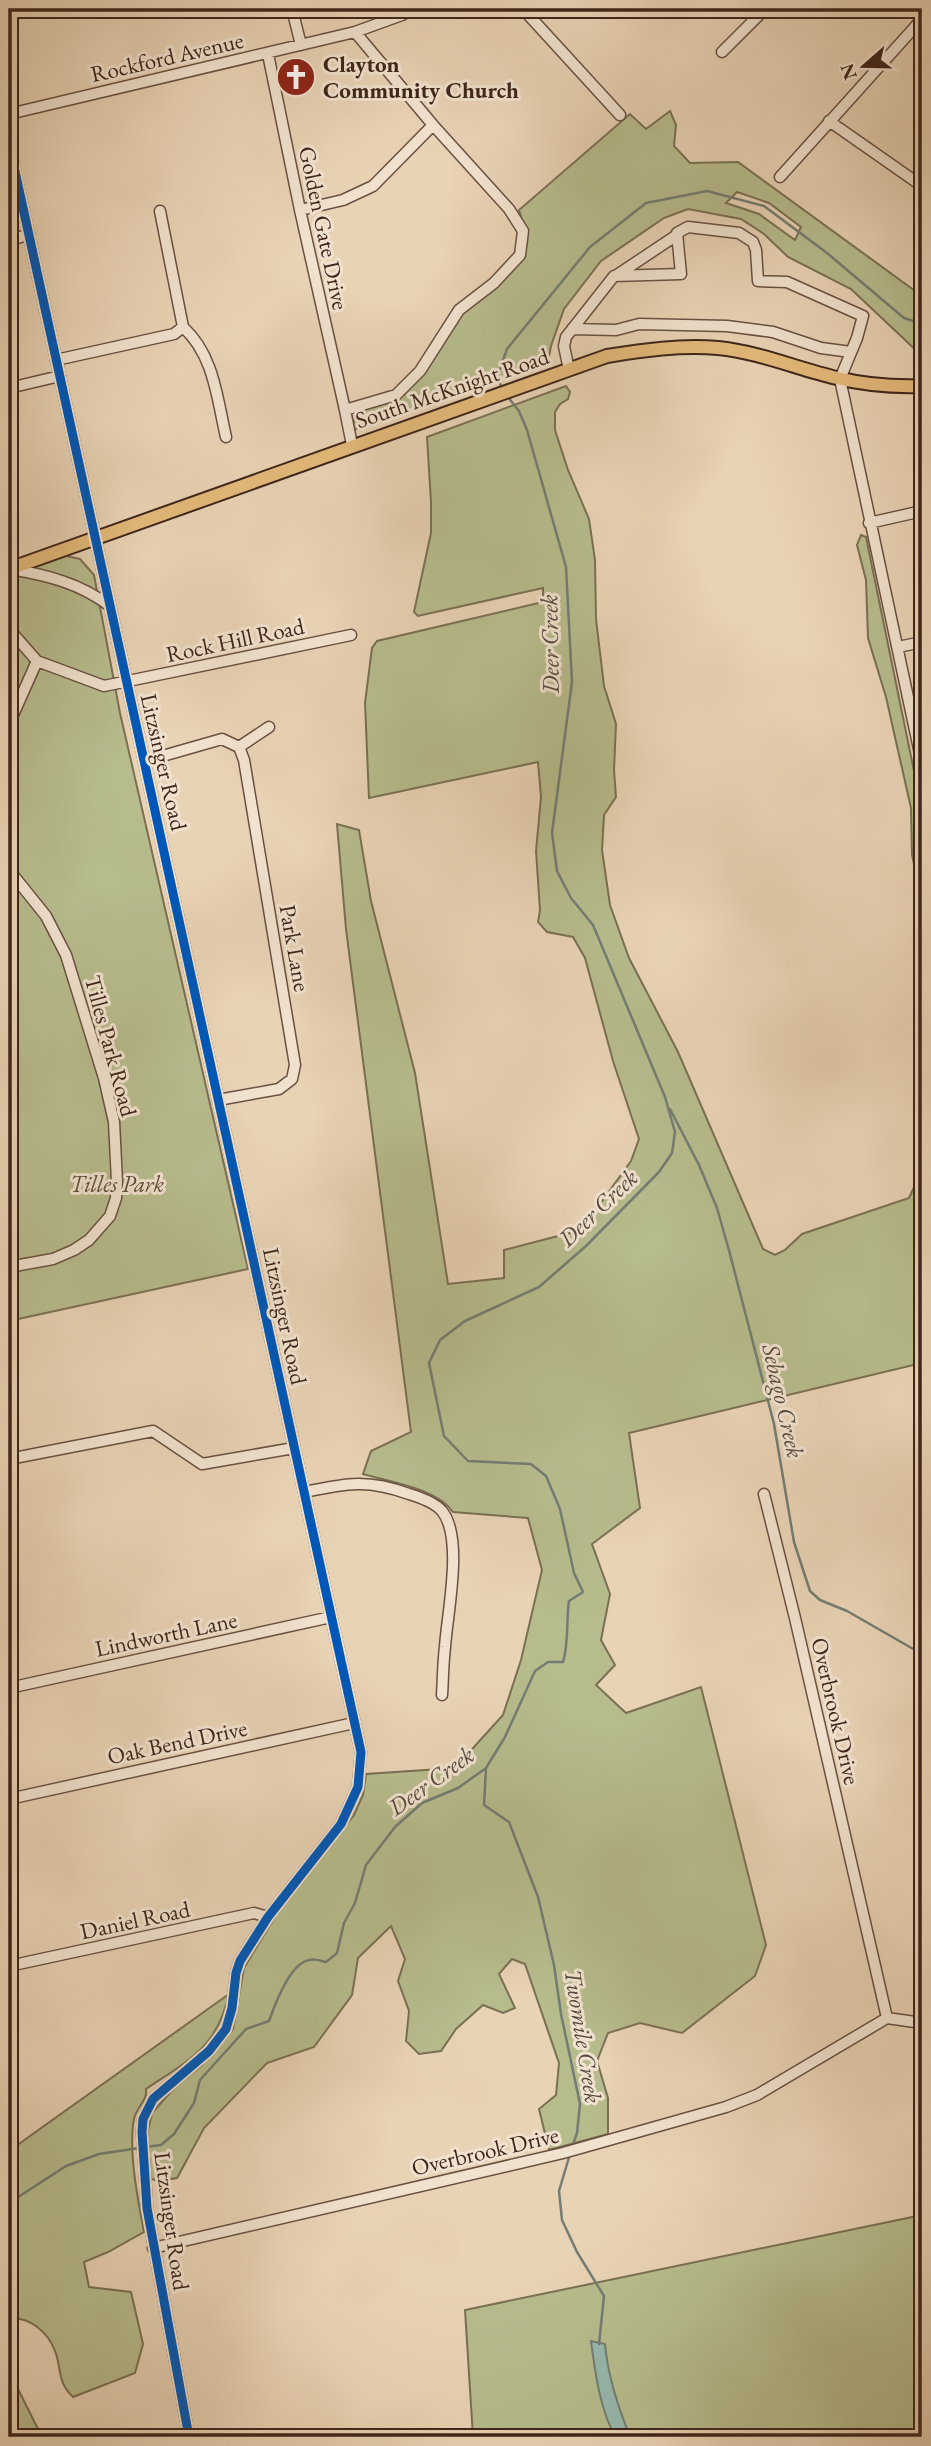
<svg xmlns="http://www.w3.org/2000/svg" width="931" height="2446" font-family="'EB Garamond',serif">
  <rect width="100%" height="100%" fill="#e9d3b5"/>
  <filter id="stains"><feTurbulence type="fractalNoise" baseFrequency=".00286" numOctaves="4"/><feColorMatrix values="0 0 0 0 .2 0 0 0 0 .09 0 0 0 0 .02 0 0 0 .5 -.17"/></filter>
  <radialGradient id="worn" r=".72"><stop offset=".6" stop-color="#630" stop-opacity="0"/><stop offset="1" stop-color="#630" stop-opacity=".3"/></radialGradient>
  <!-- green -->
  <path fill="#b7bc8d" stroke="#7a7054" stroke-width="2" fill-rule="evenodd" d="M670,111l6,14 -2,21 16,17 48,-1 184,134v60l-71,-67 -63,-32 -24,-23 -23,-15 -53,-10 -24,9 -63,43 -37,48 -13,37 -3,16 -195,68 1,-14 8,-6 34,-12 62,-81 67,-67 1,-17 -7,-23 111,-96 16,15zM737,192l32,11 32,24 -6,13 -36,-26 -33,-11z
    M566,386l4,6 -2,7 -8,5 -5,8v18l13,40 21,49 6,41 1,59 8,67 12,38 -2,46 2,27 -12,18 -2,35 8,55 19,53 49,94 85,197 12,6 10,-5 17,-16 107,-36 13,-28v193l-293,70 11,75 -48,36 18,50 -9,46 14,25 -19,20 30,28 75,-26 65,258 -11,31 -73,57 -42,-10 -32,10 -11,28 11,37v36l-59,16 -10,-41 17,-14 3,-32 -34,-99 -13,-5 -13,15 16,34 -12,5 -20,-8 -27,24 -15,22 -22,3 -13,-13 3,-30 -11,-30 7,-22 -14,-33 -33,32 -6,37 -38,52 -47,16 -63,65 -27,50 -19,3 -9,-3 -1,-47 4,-18 23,-26 26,-21 32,-37 11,-61 32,-53 78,-100 9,-20 3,-21 89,-6 48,-53 18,-55 21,-90 -14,-52 -75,-6c-17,-24 -63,-30 -90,-38l8,-23 40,-19 -65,-503 -9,-105 22,6 12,71 44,172 33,211 56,-6v-28l77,-20 50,-69 8,-22 -26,-78 -28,-103 -12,-21 -26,-5 -9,-10 2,-12 -4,-59 5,-54 -3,-35 -169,36 -4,-95 7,-55 5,-7 166,-39v-14l-125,28 -4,-4 17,-79v-31l-4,-65z
    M861,535l5,2 56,273v92l-10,-47 -1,-47 -25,-111 -18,-59 -2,-58 -9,-35z
    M62,555l18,4 14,16 26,138 128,556 -239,52v-750z
    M229,1994c-12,54 -40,66 -83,95 2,11 -10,19 -12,30 -6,30 4,82 10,113l-36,20 -24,10 5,25 42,5 12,52 -8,29 -62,24c-16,-15 -11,-27 -18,-46 -7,-19 -26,-35 -46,-32v-168z
    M922,2215v222h-449l-8,-127z
    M9,2358l7,27 26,52h-33z"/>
  <!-- water -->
  <path fill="#97b8ae" stroke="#737d73" stroke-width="2" d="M591,2341l14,3c3,33 13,62 25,93h-14c-16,-25 -21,-66 -25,-96z"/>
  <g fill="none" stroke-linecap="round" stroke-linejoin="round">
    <!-- stream -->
    <path stroke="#737d73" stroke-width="2.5" d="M503,390l-6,-13 10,-28 83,-102 56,-44 61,-12 57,15 63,47 77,65 18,6
      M670,1109l29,56 18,43 13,46 44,170 20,118 16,49 10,9 27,11 75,43
      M486,1768l-2,37 25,17 29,75 16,68 7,49 19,90 -3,29 -5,14
      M145,2147l16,-2 13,-11 20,-31 6,-23 46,-51 23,-8c6,-17 21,-58 40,-61 6,-2 12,1 17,2l11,-9 7,-30 11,-20 11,-38 29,-38 27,-24 36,-15 28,-20 19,-31 30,-66 13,-9h15c6,-19 3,-41 6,-61l14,-9 -9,-19 -14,-64 -14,-33 -15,-12 -63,-3 -24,-25 -15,-73 11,-23 25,-19 74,-34 47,-41 73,-74 13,-19 3,-21 -10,-35 -72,-172 -22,-27 -14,-27 -5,-38 20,-151 -6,-115 -39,-137 -8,-19 -12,-15
      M570,2154l-11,37 3,29 15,32 27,44 -5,48
      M9,2203l57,-37 33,-12 40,-6"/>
    <!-- minor casing -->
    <g stroke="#695042" stroke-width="13">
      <path id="minor" d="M292,9l9,36
        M523,9l97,106
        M722,52l43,-43
        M268,54l32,156 45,200
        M9,114l346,-82 47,-17 9,-6
        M829,121l93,65
        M9,144l352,1608 -3,35 -17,37 -73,93 -28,44 -4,12 -4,35 -6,21 -17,22 -56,48 -10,20 -1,13 5,76 42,229
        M780,177l142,-158
        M300,210l43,-10 30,-14 60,-61
        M9,241l20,-7
        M617,275l60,-40
        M183,327c31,28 34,71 43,110
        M572,329l44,1 23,-6 88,2 46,6 48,16 30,4
        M56,360l118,-26 9,-7 -23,-116
        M569,370l-5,-24 2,-9 48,-61 67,-2 -4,-41 11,-6 51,6 14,9 3,8 2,31 29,1 76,34 -6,22 -17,41 82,384
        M9,388l51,-12
        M352,445l-7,-35 51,-15 24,-24 39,-61 35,-27 26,-28 3,-24 -14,-22 -76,-84 -78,-93
        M869,523l53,-12
        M10,569c37,6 69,14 100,37
        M9,629l28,32 67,25 247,-51
        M898,647l24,-5
        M9,724l28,-63
        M239,747l30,-20
        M145,761l77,-22 17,8 5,13 51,305 -3,14 -13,10 -61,11
        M9,870l37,46 20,39 38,123 10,44 3,60 -1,16 -6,18 -21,24 -15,10 -21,9 -44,8
        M9,1459l144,-28 49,33 92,-16
        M305,1492c42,-9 63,-13 104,2 10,3 26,9 33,17 22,27 5,103 3,136 -2,16 -2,32 -3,48
        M764,1494l31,124 92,400
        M9,1688l322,-71
        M9,1799l345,-76
        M9,1966l245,-53 14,4
        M153,2248l410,-95 163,-46 31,-12 130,-77 35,5"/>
    </g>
    <!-- major casing -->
    <g stroke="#3e251b" stroke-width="16">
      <path id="major" d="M9,569l598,-213c37,-6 73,-11 111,-8 41,4 80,21 119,30 29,7 56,9 85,8"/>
    </g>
    <!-- minor -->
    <use href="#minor" stroke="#f1e2cf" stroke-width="10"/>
    <!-- major -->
    <use href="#major" stroke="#e4ba7a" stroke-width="12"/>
    <!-- cycleway casing -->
    <g stroke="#f1e2cf" stroke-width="13">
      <path id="cycleway" d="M9,144l352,1608 -3,35 -17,37 -73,93 -28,44 -4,12 -4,35 -6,21 -17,22 -56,48 -10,20 -1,13 5,76 42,229"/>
    </g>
    <!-- cycleway -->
    <use href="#cycleway" stroke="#0057b8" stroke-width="9"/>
  </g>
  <!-- icons -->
  <defs>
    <g id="church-disc" transform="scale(2.0125)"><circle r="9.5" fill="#8f2418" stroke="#f1e2cf"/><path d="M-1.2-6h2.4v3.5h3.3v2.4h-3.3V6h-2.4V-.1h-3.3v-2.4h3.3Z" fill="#fff"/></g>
  </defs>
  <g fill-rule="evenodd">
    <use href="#church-disc" x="296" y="77"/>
  </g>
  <g text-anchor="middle" stroke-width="6" stroke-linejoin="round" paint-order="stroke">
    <!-- street labels -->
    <g font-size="23" fill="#3e251b" stroke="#f1e2cf">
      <text transform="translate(167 57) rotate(-13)" y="8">Rockford Avenue</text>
      <text transform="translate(324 228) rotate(78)" y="8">Golden Gate Drive</text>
      <text transform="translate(452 388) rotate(-19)" y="8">South McKnight Road</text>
      <text transform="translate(235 640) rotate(-12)" y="8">Rock Hill Road</text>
      <text transform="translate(164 762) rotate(77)" y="8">Litzsinger Road</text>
      <text transform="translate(295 948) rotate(80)" y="8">Park Lane</text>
      <text transform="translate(111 1046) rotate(75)" y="8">Tilles Park Road</text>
      <text transform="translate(285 1316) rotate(78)" y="8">Litzsinger Road</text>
      <text transform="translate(166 1634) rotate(-12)" y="8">Lindworth Lane</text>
      <text transform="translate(836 1711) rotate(77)" y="8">Overbrook Drive</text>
      <text transform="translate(177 1742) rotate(-12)" y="8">Oak Bend Drive</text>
      <text transform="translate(135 1920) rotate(-12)" y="8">Daniel Road</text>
      <text transform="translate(485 2151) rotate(-13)" y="8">Overbrook Drive</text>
      <text transform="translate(172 2221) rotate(82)" y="8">Litzsinger Road</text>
    </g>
    <!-- poi labels -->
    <g font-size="23" font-weight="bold" fill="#3e251b" stroke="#f1e2cf" text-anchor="start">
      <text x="323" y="72">Clayton<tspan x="323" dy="26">Community Church</tspan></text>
    </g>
    <!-- park labels -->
    <g font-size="23" font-style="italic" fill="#5c4b38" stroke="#f1e2cf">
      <text x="117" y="1192">Tilles Park</text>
    </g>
    <!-- water labels -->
    <g font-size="24" font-style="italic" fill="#544a40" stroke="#f1e2cf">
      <text transform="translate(550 644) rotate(-91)" y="8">Deer Creek</text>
      <text transform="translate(598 1208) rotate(-44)" y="8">Deer Creek</text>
      <text transform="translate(783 1401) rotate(77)" y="8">Sebago Creek</text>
      <text transform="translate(431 1781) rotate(-36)" y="8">Deer Creek</text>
      <text transform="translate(583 2036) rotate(81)" y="8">Twomile Creek</text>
    </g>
  </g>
  <!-- margin -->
  <rect width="931" height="2446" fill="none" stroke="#e9d3b5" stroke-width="35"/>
  <rect x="10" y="10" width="910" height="2425" fill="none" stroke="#3e251b" stroke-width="3.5"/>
  <rect x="18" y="18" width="896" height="2411" fill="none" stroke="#3e251b" stroke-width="2"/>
  <!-- north arrow -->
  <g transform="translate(864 66) rotate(250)" stroke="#f1e2cf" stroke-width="5" paint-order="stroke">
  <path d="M0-5L12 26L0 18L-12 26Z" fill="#3e251b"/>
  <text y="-10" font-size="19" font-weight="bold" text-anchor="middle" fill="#3e251b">N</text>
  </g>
  <rect width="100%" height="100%" filter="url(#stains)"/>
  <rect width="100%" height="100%" fill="url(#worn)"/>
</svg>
